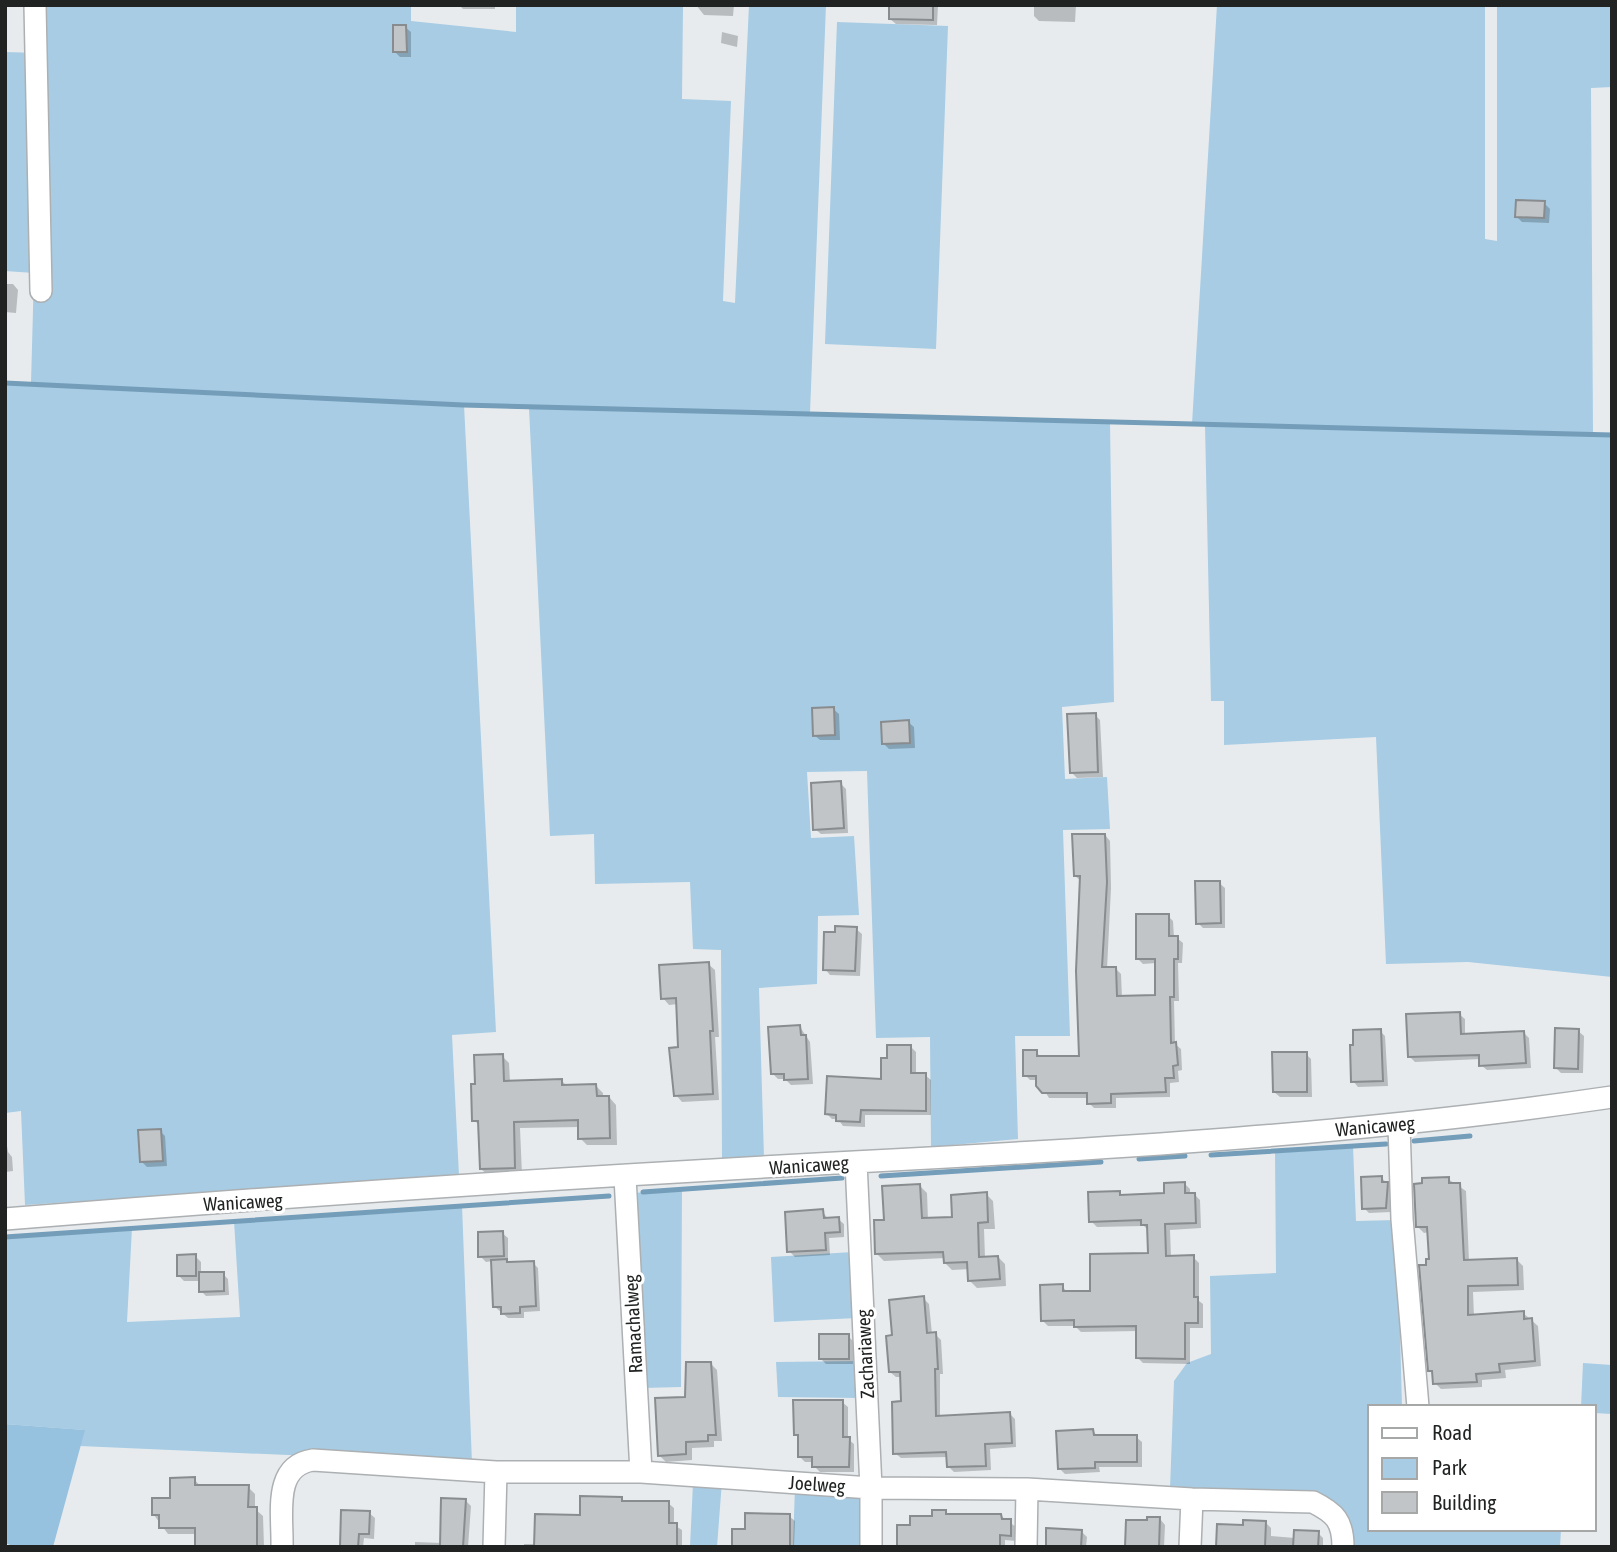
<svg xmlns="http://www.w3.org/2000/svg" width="1617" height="1552" font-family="'Asap Condensed',sans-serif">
  <rect width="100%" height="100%" fill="#e7ebee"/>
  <!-- green -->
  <path fill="#a7cce4" d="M40,5h371v16l105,11v-27h167l-1,94 49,2 -8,200 12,2 14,-298h77l-16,408 300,9 4,280 -52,5 3,72 42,-2 3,52 -47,1 7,206h-55l3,103 -87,8 -1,-110 -54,1 -9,-267 -60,1 4,66 43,-2 5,79 -41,1 -1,68 -58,4 5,170 -42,2 -1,-210 -28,-1 -3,-67 -95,2 -1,-50 -44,2 -21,-428 -65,-3 32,627 -44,3 7,141 -434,29 -4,-94 -16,2v-730h26l3,-110 -29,-2v-219l34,1z
    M1217,5h268v234l12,2v-236h115v82l-21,1 2,346 19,1v542l-144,-15 -82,2 -10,-227 -152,8v-44h-13l-6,-276 -13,-1z
    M837,22l111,4 -12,323 -111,-5z
    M1353,1146l3,75 41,-1 5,187h-32v122h191l-1,18h-209l-12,-39 -169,-19 4,-108 13,-18 24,-9 -1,-78 66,-3 -1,-122z
    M682,1190l-1,197 -38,1 -10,-195z
    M462,1206l10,257 -392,-17 4,-16 -79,-6v-187l127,-9 -5,94 113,-5 -6,-96z
    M853,1252l4,66 -83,4 -3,-65z
    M860,1361v37l-82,-1 -2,-35z
    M1583,1363l29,2v49l-18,-1v-6h-13z
    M722,1481l-5,66h-27l3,-64z
    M795,1486l66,6 5,55h-73z"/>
  <!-- forest -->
  <path fill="#97c2df" d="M5,1424l80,6 -32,117h-38l-10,-4z"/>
  <!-- shadow -->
  <path fill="#0003" d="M459,5h36v4h-32z
    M696,5h38l-1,11 -29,-1z
    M891,5h47l-1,20 -41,-1 -6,-5z
    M1034,5h42l-1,17 -36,-1 -5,-5z
    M405,27l6,5v25h-11l-5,-5z
    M722,32l16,4 -1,11 -16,-4z
    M1544,203l6,6 -1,14 -27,-1 -5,-5z
    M5,284h8l5,6 -2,23 -11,-1z
    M833,709l6,5 1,26h-20l-6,-5z
    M1095,715l5,5 3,57 -26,1 -5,-5z
    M908,722l6,5 1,21 -26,1 -5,-5z
    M840,783l6,6 2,44 -27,1 -6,-5z
    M1105,835l5,6 1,47 -4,81 8,-1 6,6 1,24 35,-1 -1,-34 -13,1 -6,-6 31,-42 5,5 1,17h3l6,5 -1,20h-4l1,38h-5l1,43 6,5 1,21 -4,1 1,11 -9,1v14l-54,1v10h-22l-5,-5v-5h-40l-11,-18h-8l-5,-5 11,-23 6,6 39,-1 1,-175 -7,-6z
    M1219,883l6,5v40h-22l-5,-5z
    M856,929l6,5 -2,42 -30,-1 -5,-6z
    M708,964l7,6 4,67h-4l4,63 -37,2 -6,-7 4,-46 -2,-45 -9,1 -6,-7z
    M1459,1014l6,5v17l59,-3 5,5 2,30 -44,2 -6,-5v-6l-66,3 -6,-6z
    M800,1027l10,15 3,42 -22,1 -6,-6h-7l-5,-5z
    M1380,1031l5,5 3,50 -30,1 -5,-6z
    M1578,1031l6,5 -1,37h-22l-6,-6z
    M911,1047l5,5v23h9l6,5v35h-66v12l-22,-1 -5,-7h-6l-5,-5 55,-34 7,-20z
    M1306,1054l5,5 1,38h-32l-6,-5z
    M502,1056l7,7 1,19 51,-2 6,6h29l7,7v4h6l7,8 1,40h-30l-7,-7v-11l-60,1 2,47 -33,1 -8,-7 -1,-43 -6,-6 3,-35z
    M160,1131l5,5 2,30 -20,1 -5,-5z
    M5,1134l3,18 4,5 1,14 -8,1z
    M1382,1178l10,11 -1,23 -22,1 -5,-5z
    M1448,1179l18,12 3,70 48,-1 6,6 1,24 -51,2 1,25 49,-4 15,13 3,40 -36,4 1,8 -24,2v7l-41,2 -6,-6 -1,-8 -4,-5 -1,-138 -5,1 -6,-6z
    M1184,1183l6,6v6l4,-1 6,6 1,28 -31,2 1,27h22l6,6v38l4,3v24h-13v36l-47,-1 -6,-6 1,-26 -57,1 -6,-6h-27l-6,-6 20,-34 6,7 24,-1 57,-38v-23l-5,-5 -47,1 -6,-6 28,-29 5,5 42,-2z
    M920,1186l7,7 1,27 26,-1 32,-25 7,7 2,28h-11l1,29 13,-1 7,7 1,22 -29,2 -7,-7v-12l-18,1 -7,-7v-5l-61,3 -7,-7 8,-33z
    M822,1211l6,8h10l6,5v13l-15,1 1,17 -35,2 -6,-6z
    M502,1233l6,5v24l25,1 5,5 2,43 -16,1v6h-16l-13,-11 -2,-46 -7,1 -6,-6z
    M195,1256l6,6v12h22l5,5 1,16 -23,1 -5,-5v-10h-17l-5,-5z
    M923,1298l6,6 3,30h3l6,6 2,34h-3v43l70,-3 5,5 1,28 -26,2 1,21 -37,2 -6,-6v-9l-47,1 -6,-5 7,-50v-26h-6l-6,-5 4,-35z
    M848,1336l5,5v23h-27l-5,-5z
    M710,1363l7,7 5,71h-8v6l-22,1v12l-26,2 -7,-7 28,-57z
    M842,1402l6,5v32l6,5v28h-34l-6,-6v-4h-9l-6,-6v-18l-4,-4z
    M1093,1431l5,6h38l6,5v25h-43l1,5 -35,2 -5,-5z
    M194,1479l7,8h47l7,7v15l8,7 1,31h-67v-13h-29l-14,-19z
    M621,1499l4,4h43l6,5v17l8,5v17h-158v-3h12l46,-27z
    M466,1501l5,5 -3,41h-53v-5l27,1z
    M945,1512l4,4h52l15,11v14l-11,-1v7h-107l14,-21z
    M369,1513l6,5 -1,21 -10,-1 -1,9h-39l17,-1z
    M789,1516l6,5 -1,26h-61l13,-16z
    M1160,1519l5,6 -1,22h-37z
    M1266,1523l5,5v8l24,2 23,-5 5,5v9h-105l26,-20z
    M1081,1531l6,6 -1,10h-39z"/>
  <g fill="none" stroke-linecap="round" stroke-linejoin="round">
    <!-- stream -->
    <path stroke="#739db9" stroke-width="5" d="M5,383l458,22 1149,30
      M1414,1141l56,-5
      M1211,1155l175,-11
      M1139,1159l46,-3
      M881,1176l220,-14
      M643,1192l199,-14
      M5,1237l604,-41"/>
  </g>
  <!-- building -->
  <path fill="#c2c5c8" stroke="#898c8e" stroke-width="2" d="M889,5h44v15l-44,-1z
    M393,25h13l1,27h-14z
    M1516,200l29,1 -1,17 -29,-1z
    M834,707l1,28 -22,1 -1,-28z
    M1096,713l2,59 -28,1 -3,-59z
    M909,720l1,23 -28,1 -1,-22z
    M841,781l3,47 -31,2 -2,-47z
    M1072,834h33l2,48 -5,85h14l1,29 38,-1v-36h-19v-45h33v22h9v23h-4v38h-4l1,46 5,-1 2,23 -5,1 1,12h-9l1,14 -55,2v9l-24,1v-11h-45l-6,-7v-10h-13v-26h14v6h42l-3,-85 4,-95h-6z
    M1195,881h25l1,42 -25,1z
    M835,926l22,1 -2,44 -32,-1 1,-38h11z
    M709,962l4,69h-3l3,63 -39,2 -5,-48 9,-1 -2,-49 -15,1 -2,-34z
    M1460,1012l1,22 63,-3 2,32 -47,3v-11l-71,2 -2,-43z
    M800,1025l1,10h5l2,44 -24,1v-6h-13l-3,-47z
    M1555,1028l24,1 -1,40 -24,-1z
    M1381,1029l2,52 -32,1 -1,-37h3v-15z
    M887,1045h24v28h15v38l-65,-1 -1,12 -24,-1v-6l-11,-1 2,-38 54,3v-21h6z
    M1272,1052h35v40h-34z
    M503,1054l1,27 58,-2v6l34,-1 1,12h12l1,42 -32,1v-19l-64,2 1,46 -35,1 -2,-48h-6l-1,-37h4l-1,-29z
    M161,1129l2,32 -23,1 -2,-32z
    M1382,1176v6h6l-2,26 -24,1 -1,-32z
    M1449,1177v6h11l4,77 53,-2 1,27 -50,1v29l56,-4v8l8,-1 3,43 -36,3 1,8 -24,2 1,8 -44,2 -1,-13h-4l-9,-106h7v-6h3l-2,-32h-11l-2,-43 8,-1v-5z
    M1185,1182v11h10l1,30 -31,1 1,32 28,-1v42h4v26h-13v36l-49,-1v-32l-62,1v-7l-33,1 -1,-36 23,-1v7h27v-37l58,-1 -1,-28h-6v-5l-52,2 -1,-30 32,-1v4l44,-2v-10z
    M920,1184l2,34 30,-1 -1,-22 36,-3 1,30 -10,1 1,34 19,-1 2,23 -32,2 -1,-19 -23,1 -1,-11 -68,2 -1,-34h10l-2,-34z
    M823,1209l1,9 15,-1 1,15 -15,1 1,17 -39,2 -2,-40z
    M503,1231l1,25 -26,1v-25z
    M196,1254v22h-19v-21z
    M507,1259v3l27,-1 2,45 -16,1v6l-19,1v-7h-8l-2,-47z
    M199,1272h25v19l-25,1z
    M924,1296l3,37 9,-1 2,37h-3l1,47 74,-4 2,31 -27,1 1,22 -39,1 -1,-15 -53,2 -1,-52 9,-1 -1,-29h-11l-3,-36 6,-1 -3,-35z
    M819,1334h30v25h-30z
    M686,1362h25l5,73h-8v6l-22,1v12l-28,2 -3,-58 30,-1z
    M793,1400h50v37h7l-1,30h-37v-10h-14v-22h-4z
    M1093,1429l1,6h43v27h-42v6l-37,1 -2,-38z
    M195,1477v8h54l-1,22h9v40h-62v-19h-36v-13h-7v-17h18v-20z
    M580,1496l42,1v4h47v22h8v24h-143l1,-33 45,1z
    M441,1498l25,1 -3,48h-23z
    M341,1510l29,1 -1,23h-10l-1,13h-18z
    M932,1510h14v4h55l1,5h9v17l-11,-1v12h-103v-22h13v-9h22z
    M745,1513l45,1v33h-58v-18h13z
    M1147,1517h13l-1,30h-34l1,-27h21z
    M1243,1520l23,1 -1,26h-49l1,-23 26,1z
    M1046,1528l36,2 -1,17h-35z
    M1294,1530l25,1 -1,16h-25z"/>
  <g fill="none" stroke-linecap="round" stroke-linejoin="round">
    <!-- minor casing -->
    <g stroke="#acb0b2" stroke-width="24">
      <path id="minor" d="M35,5l6,286
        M1399,1125l3,94 16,188
        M856,1162l15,326v59
        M625,1177l16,295
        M5,1219c283,-23 566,-42 849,-57 253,-13 507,-28 758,-65
        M282,1547c1,-32 -10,-81 31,-87l183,12h145l230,16 156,1 165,10 121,3c22,11 30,19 30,45
        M494,1547l2,-75
        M1026,1547l1,-58
        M1190,1547l2,-48"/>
    </g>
    <!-- minor -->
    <use href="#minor" stroke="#fff" stroke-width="21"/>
  </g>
  <g text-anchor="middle" stroke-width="6" stroke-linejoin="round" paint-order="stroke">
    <!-- street labels -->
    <g font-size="19" fill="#212323" stroke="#fff">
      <text transform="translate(1375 1126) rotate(-5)" y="7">Wanicaweg</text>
      <text transform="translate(809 1165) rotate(-4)" y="7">Wanicaweg</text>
      <text transform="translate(243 1202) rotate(-3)" y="7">Wanicaweg</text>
      <text transform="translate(633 1324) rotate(-93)" y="7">Ramachalweg</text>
      <text transform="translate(865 1354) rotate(-93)" y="7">Zachariaweg</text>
      <text transform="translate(817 1484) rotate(4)" y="7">Joelweg</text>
    </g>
  </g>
  <!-- border -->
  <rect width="1617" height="1552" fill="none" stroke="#212323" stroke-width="14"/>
  <!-- legend -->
  <rect x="1368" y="1405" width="228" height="126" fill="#ffffff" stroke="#a6a7a7" stroke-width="2"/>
  <rect x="1382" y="1428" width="35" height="10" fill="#ffffff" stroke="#a6a7a7" stroke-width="2"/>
  <text x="1432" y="1440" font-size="21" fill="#212323">Road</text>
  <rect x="1382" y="1458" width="35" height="21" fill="#a7cce4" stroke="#a6a7a7" stroke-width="2"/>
  <text x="1432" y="1475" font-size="21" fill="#212323">Park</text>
  <rect x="1382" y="1492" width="35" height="21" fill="#c2c5c8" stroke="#a6a7a7" stroke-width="2"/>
  <text x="1432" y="1510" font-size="21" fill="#212323">Building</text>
</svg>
